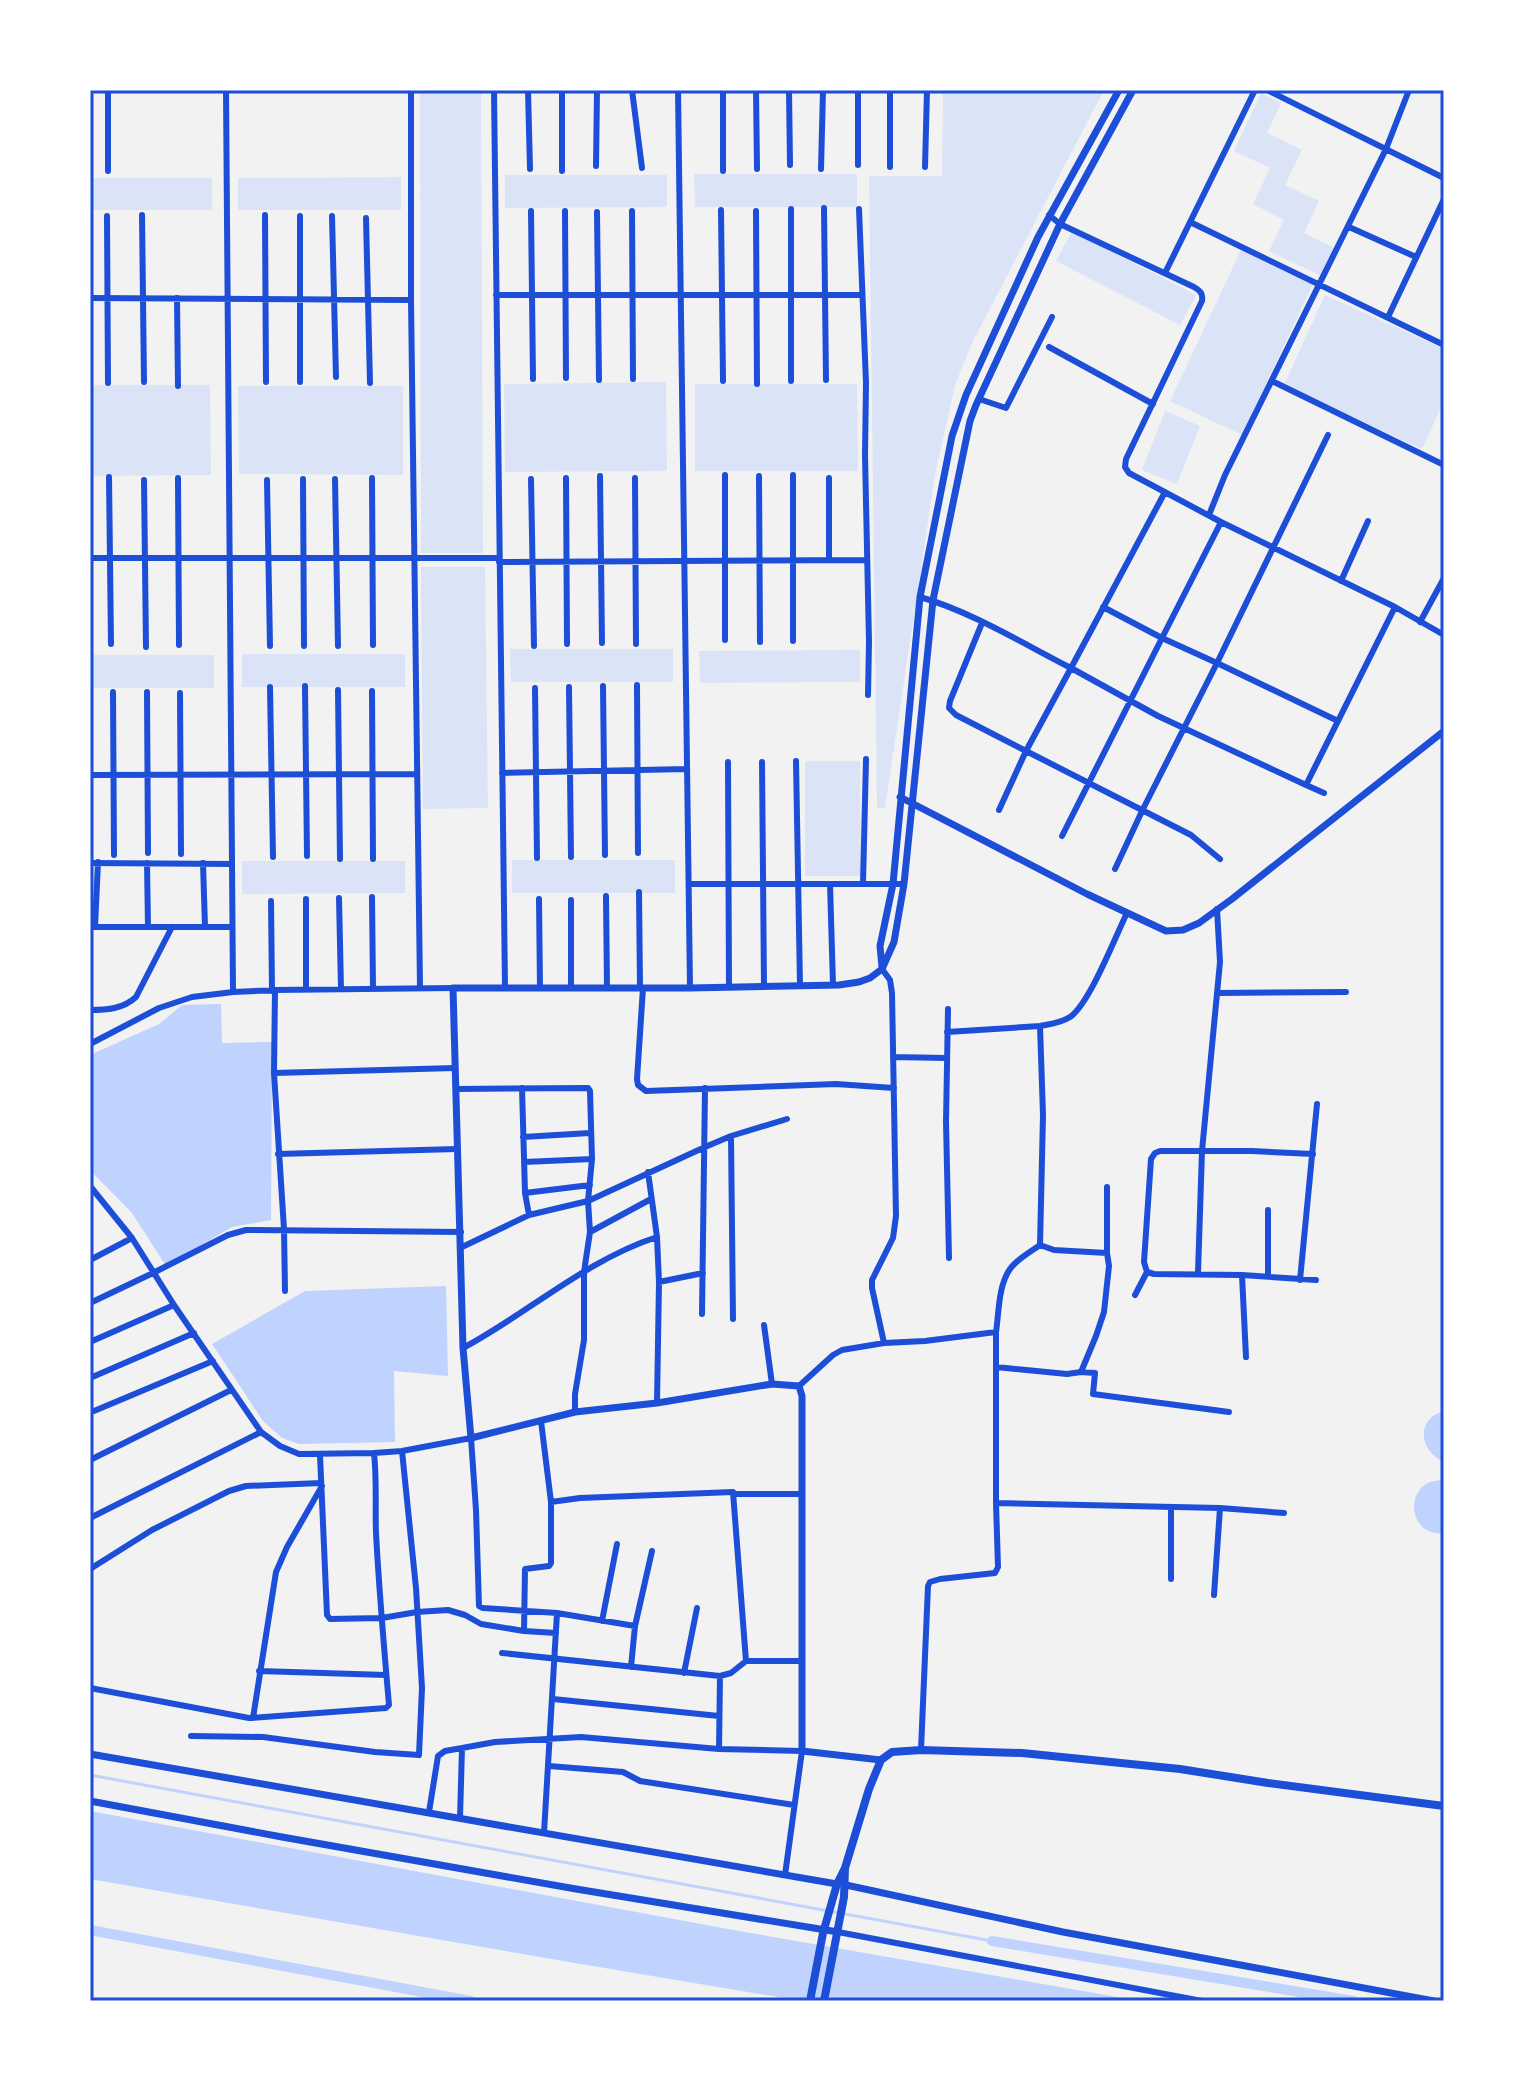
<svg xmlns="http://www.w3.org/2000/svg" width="1534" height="2091" font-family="'Archivo Narrow',sans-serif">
  <rect width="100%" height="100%" fill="#f2f2f2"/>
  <!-- green -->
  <path fill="#dbe4f7" d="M420,90h61l2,463h-62z
    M943,90h161l-132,253 -17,42 -20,90 -50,333h-8l-8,-632h73z
    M1261,93l20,10 -14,30 35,17 -17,35 34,16 -15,32 33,16 -14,28 -54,-26 15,-31 -31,-16 17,-36 -36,-17z
    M694,174h163v33h-162z
    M505,175h162v32l-162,1z
    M401,177v33h-163v-32z
    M90,178h122v32h-122z
    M1072,231l124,64 -16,30 -124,-64z
    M1241,250l72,34 -71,151 -72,-34z
    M1325,295l119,54v52l-22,48 -138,-64z
    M666,382l1,89 -162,1 -1,-88z
    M695,384h162l1,87h-163z
    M90,385h120l1,90 -121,1z
    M238,386h165v89l-164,-1z
    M1165,411l35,15 -23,58 -35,-14z
    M421,567h64l3,241 -65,1z
    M510,649h163v33h-162z
    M860,650v32l-160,1 -1,-32z
    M242,654h163v33h-163z
    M90,655h124v33h-124z
    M805,761h55l1,115h-56z
    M512,860h163v33h-163z
    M242,861h163v32l-163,1z"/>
  <!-- water -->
  <path fill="#bfd3fe" d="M221,1004l1,39 50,-1 -1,178 -39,7 -66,39 -34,-53 -42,-43v-115l69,-31 23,-19z
    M446,1286l2,90 -54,-5 1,71 -96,2 -17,-6 -19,-17 -51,-77 93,-53z
    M1444,1411v51c-25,-11 -29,-43 0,-51z
    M1441,1480l3,1v53c-7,-1 -13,-1 -19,-5 -15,-11 -15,-37 3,-46 4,-2 8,-2 13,-3z
    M90,1811l649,120 401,70h-338l-239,-40 -473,-82z"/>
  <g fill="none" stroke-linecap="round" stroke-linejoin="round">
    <!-- stream -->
    <path stroke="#bfd3fe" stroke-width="3" d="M90,1775l902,166"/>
    <!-- canal -->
    <path stroke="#bfd3fe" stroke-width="10" d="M90,1930l381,71
      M992,1941l362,60"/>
    <!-- minor -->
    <path stroke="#1d4ed8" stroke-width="6" d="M108,90v81
      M226,90l7,902
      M411,90v210l9,688
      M494,90l11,898
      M528,90l2,79
      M632,90l10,78
      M678,90l12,898
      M756,90l1,79
      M789,90l1,75
      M858,90v75
      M890,90v77
      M1267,90l177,88
      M596,166l1,-76
      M925,167l2,-77
      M821,169l2,-79
      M562,171v-81
      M723,171v-81
      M824,208l2,172
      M791,209v172
      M859,209l7,174 -1,72 4,187 -1,53
      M721,210l2,171
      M531,211l2,168
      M565,211l1,167
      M632,211l1,168
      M756,211l1,173
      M597,212l2,168
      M142,215l2,167
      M265,215l1,167
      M1049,215l11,9 134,63c7,4 9,7 8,14l-76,158 -1,8 4,6 92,49 174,85 49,28
      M107,216l1,167
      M300,216v166
      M332,216l4,161
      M366,218l4,165
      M1190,222l254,123
      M1349,227l67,30
      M1165,273l90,-183
      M496,295h365
      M90,298l321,2
      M177,298l1,88
      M1388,317l56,-118
      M1049,347l104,57
      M1272,381l172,84
      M979,399l27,9 46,-91
      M1328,435l-111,228 121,58
      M725,475v165
      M793,475v166
      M600,476l2,167
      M759,476l1,166
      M109,477l2,167
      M178,478l1,167
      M372,478l1,167
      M566,478l1,166
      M635,478l1,166
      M829,478v82
      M303,479l1,167
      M335,479l3,167
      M531,479l3,167
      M144,480l2,167
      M267,480l3,166
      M1209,515l16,-40 161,-326 23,-59
      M90,558h409
      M499,562l367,-2
      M1341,581l27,-60
      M920,597c50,14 104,47 151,71l94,-176
      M1103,607l59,31 59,-116
      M1420,622l24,-44
      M982,623l-32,78 -1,7 7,7 70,36 45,-83 87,48 148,69
      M637,685l1,168
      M305,686l2,170
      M603,686l2,169
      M270,687l3,170
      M569,687l2,170
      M535,688l2,170
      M338,690l2,169
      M372,691l1,168
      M113,692l1,163
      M147,692l1,161
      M180,693l1,161
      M796,761l4,224
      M728,762l1,225
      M762,762l2,224
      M502,773l185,-4
      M90,775l327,-1
      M1324,793l-18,-8 89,-178
      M999,810l27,-59 165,84 29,24
      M1062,836l100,-198 55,25 -74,146 -28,60
      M90,863l142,1
      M147,863l1,64
      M203,863l2,64
      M689,884h215
      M830,884l3,101
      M863,884l3,-125
      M639,892l1,96
      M606,896l1,92
      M372,897l1,92
      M339,898l2,91
      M306,899v90
      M539,899l1,89
      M571,900v88
      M271,901l1,90
      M90,927h142
      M95,927l3,-65
      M882,969l8,11 2,13 4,223 -3,22 -21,42v8l12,55
      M643,988l-6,91 1,6 8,6 190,-7 58,4
      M275,990l-1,83 10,156 1,62
      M1218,993l128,-1
      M948,1009l-2,113 3,136
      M90,1010c17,0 33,-1 46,-13l36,-70
      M1040,1026l3,89 -3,130 14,5 53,3
      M947,1032l93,-6c10,-2 21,-3 30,-9 20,-14 45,-80 57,-104
      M90,1044l69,-36 33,-11 41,-5 42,-2 178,-2
      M893,1057l53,1
      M274,1073l181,-5
      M522,1088l3,105 4,22
      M456,1089l132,-1 2,3 2,68 -4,42 2,31 -6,40v68l-9,54v18
      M731,1136l2,183
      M523,1137l67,-4
      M278,1154l179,-5
      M1313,1154l-61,-3h-92l-5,2 -4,6 -7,103 3,10 7,2 88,1 74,5
      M524,1162l68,-3
      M648,1172l9,65 2,45 -2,121
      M90,1186l42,52 42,67 87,127 19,14 19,8 75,-1 28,-2 69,-13 5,72 3,96 4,2 74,5 78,13
      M525,1193l65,-8
      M1268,1210v66
      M590,1232l61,-33
      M460,1248l69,-33 59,-14 117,-54 26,-11 56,-17
      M90,1260l42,-22
      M1198,1273l4,-122 18,-189 -3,-53
      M1242,1275l4,82
      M1300,1280l17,-176
      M659,1282l44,-9
      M1135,1295l12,-23
      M90,1303l63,-30 75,-38 18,-5 215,2
      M702,1314l3,-226
      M764,1325l8,59
      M90,1342l84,-37
      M463,1348c64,-34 123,-88 194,-111
      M996,1367l71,7 14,-2 15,-36 8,-24 5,-46 -2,-13v-66
      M1081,1372l14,1 -2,21 136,18
      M90,1378l104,-45
      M799,1386l34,-31 9,-5 42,-7 41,-2 71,-9c3,-19 2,-46 14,-63 7,-10 20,-17 30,-24
      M94,1411l119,-50
      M541,1421l10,81 29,-4 153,-6 13,169h56
      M320,1455l7,160 3,4 52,-1 35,-6 31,-2 17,5 16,9 43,7 32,2
      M90,1460l141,-70
      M734,1494h68
      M996,1503l224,5 64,5
      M90,1518l171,-86
      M90,1569l62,-39 77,-39 17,-5 75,-3
      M1171,1579v-72
      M1214,1595l6,-87
      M602,1621l15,-77
      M524,1631l1,-62 24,-3 2,-3v-61
      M502,1653l218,23 11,-3 15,-12
      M631,1667l4,-41 17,-75
      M259,1671l127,4
      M684,1673l13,-65
      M90,1688l159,30 137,-10 3,-3c-5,-57 -10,-115 -13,-172 -1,-27 1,-53 -2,-80
      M553,1699l166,17
      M253,1718l23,-146 11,-25 35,-61
      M191,1736l72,1 112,15 44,3 3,-67 -6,-100 -14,-137
      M719,1749l1,-73
      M921,1750l7,-164 2,-4 10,-3 55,-6 3,-6 -2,-64v-171
      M549,1766l74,6 17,9 154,24
      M429,1812l9,-56 7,-5 17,-3
      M460,1818l2,-70 33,-6 86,-5 138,12 83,2 -17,124
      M544,1833l13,-220
      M838,1932l364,69"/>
    <!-- tertiary -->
    <path stroke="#1d4ed8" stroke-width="7" d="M900,797l187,97 79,37 17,-1 16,-7 33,-24 212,-168
      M882,967l-2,-21 13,-62 27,-287 32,-161 14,-41 72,-158 81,-147
      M90,1754l747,130
      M881,1760l-79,-9v-355l-3,-10 -27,-2 -115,19 -82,9 -104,26 -8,-90 -10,-360h237l149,-3 20,-3 11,-4 12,-9 12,-27 10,-58 29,-284 37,-179 6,-16 84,-181 73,-134
      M90,1801l192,36 294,52 262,43
      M846,1885l217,47 371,69"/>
    <!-- secondary -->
    <path stroke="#1d4ed8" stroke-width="8" d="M810,2001l13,-68 14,-49 8,-16 24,-79 12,-29 11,-8 29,-2 101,3 158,16 88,14 176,23
      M824,2001l20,-104 1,-29"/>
  </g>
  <!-- border -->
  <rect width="1534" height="2091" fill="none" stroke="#ffffff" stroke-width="184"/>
  <rect x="92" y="92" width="1350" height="1907" fill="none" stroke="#1d4ed8" stroke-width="3"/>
</svg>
